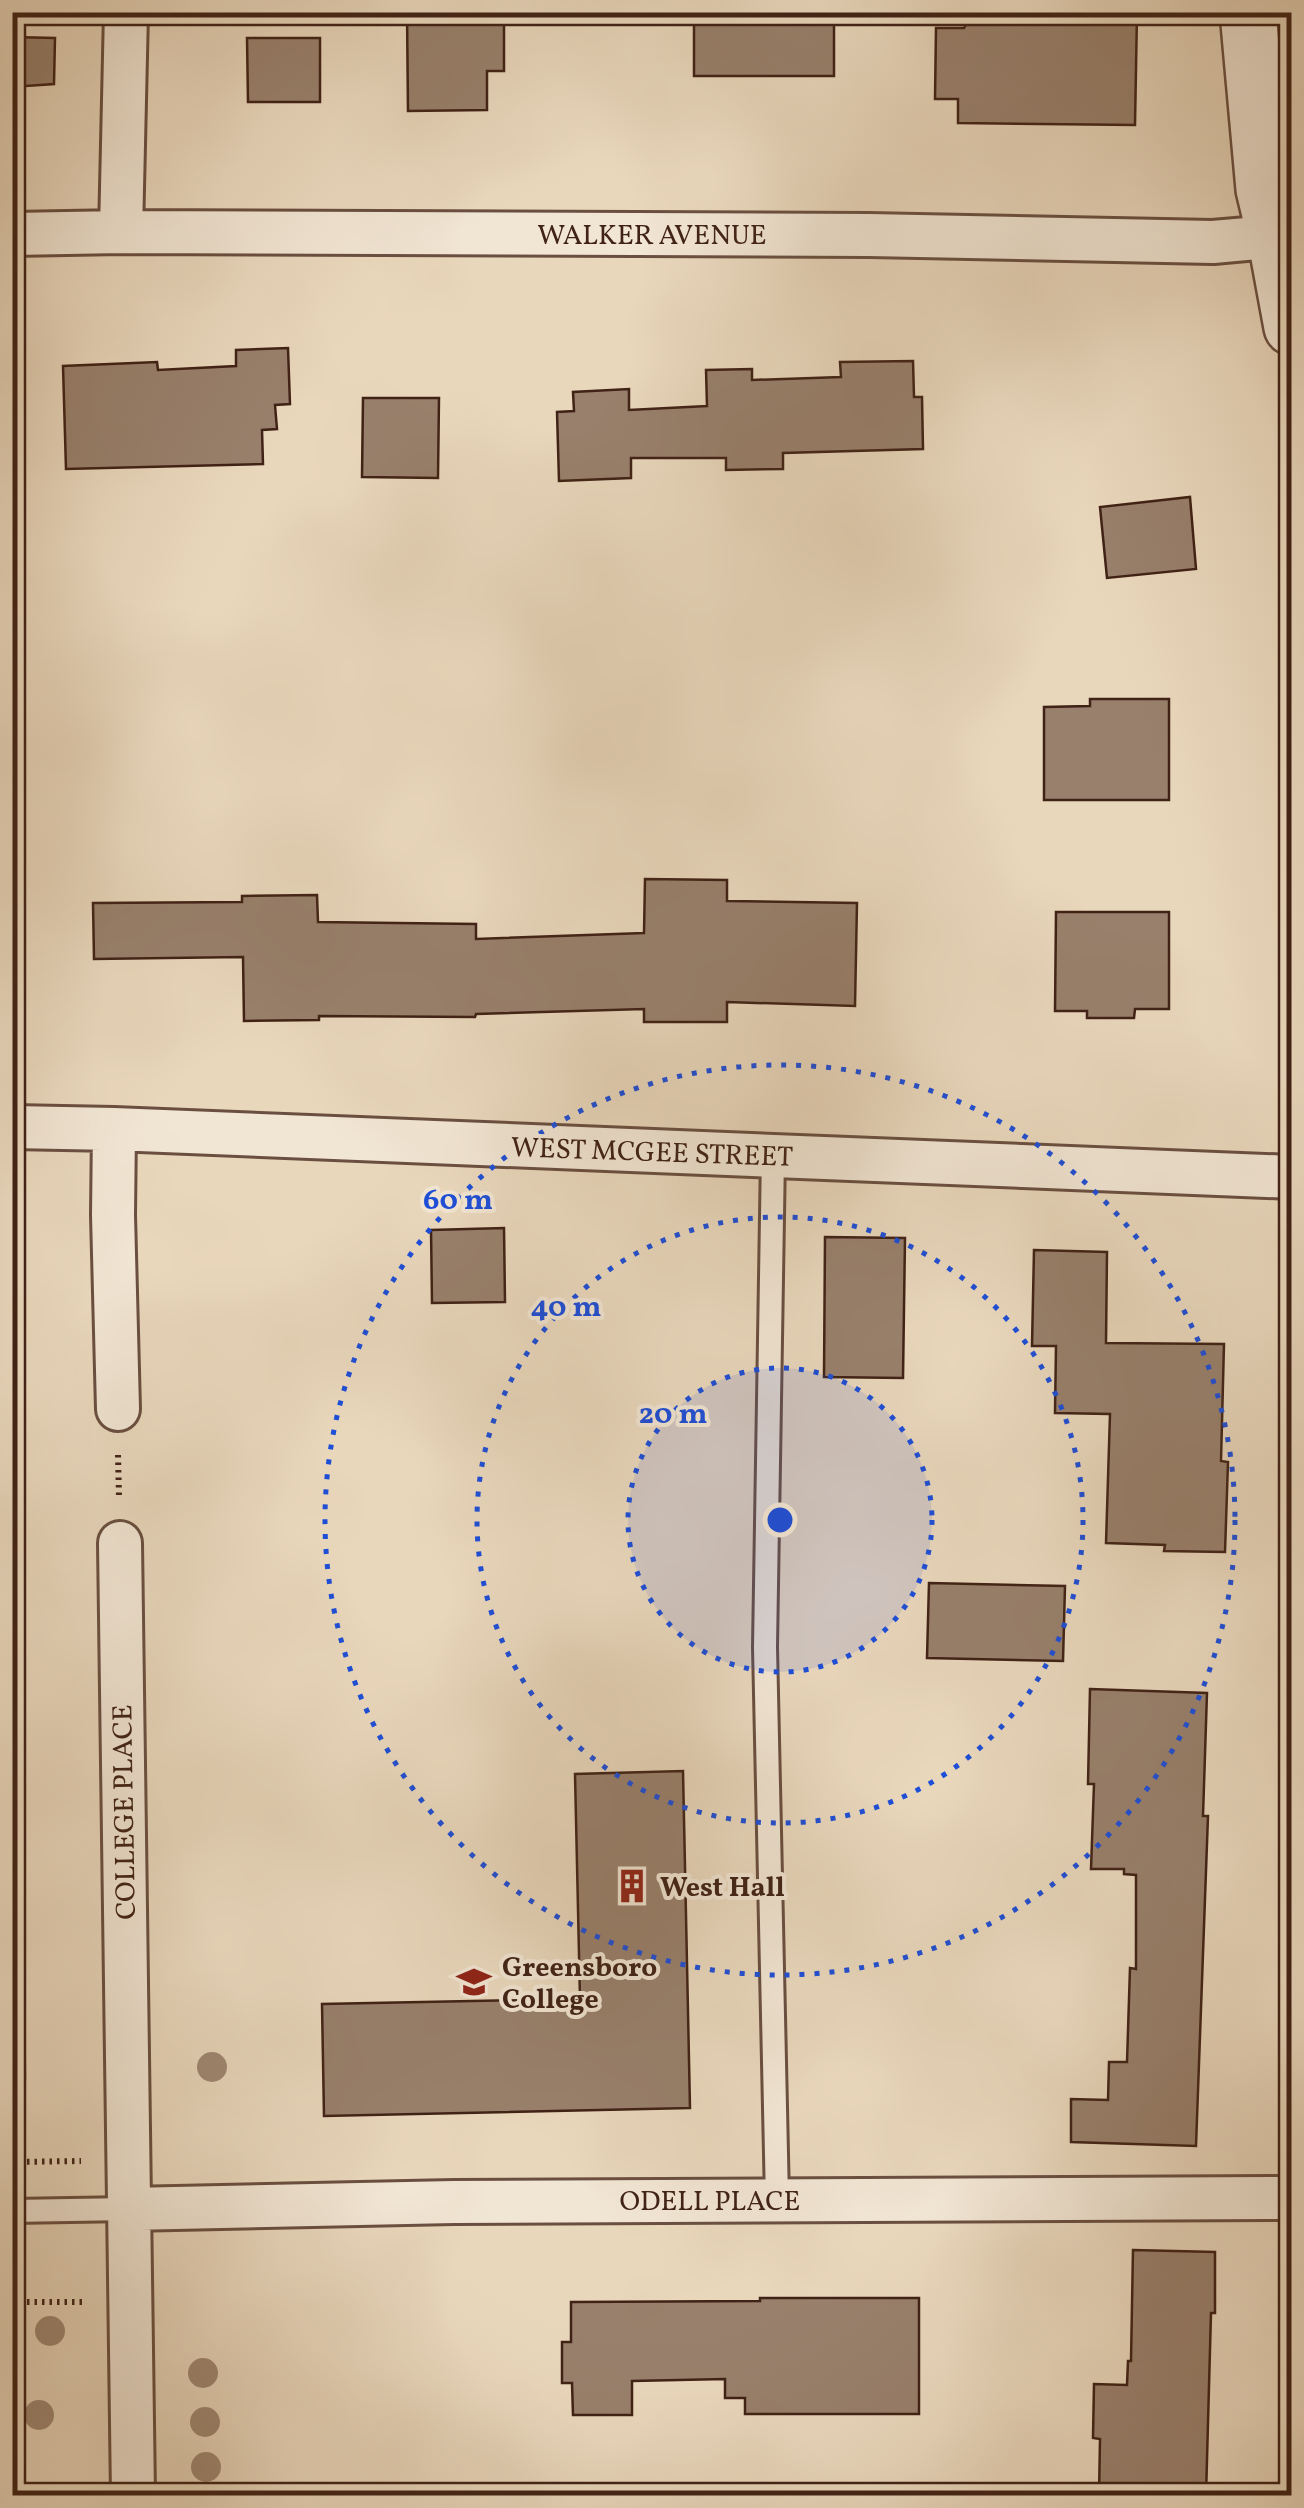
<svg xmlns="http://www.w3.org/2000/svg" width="1304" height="2508" font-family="Vollkorn,serif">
  <rect width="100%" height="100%" fill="#e9d7bc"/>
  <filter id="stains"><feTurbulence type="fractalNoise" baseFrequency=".002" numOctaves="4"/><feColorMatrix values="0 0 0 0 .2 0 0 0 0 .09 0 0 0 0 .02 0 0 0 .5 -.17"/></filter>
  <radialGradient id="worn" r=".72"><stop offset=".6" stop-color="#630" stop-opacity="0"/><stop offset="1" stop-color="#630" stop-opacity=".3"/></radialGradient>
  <!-- green -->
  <path fill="#ccb8a0" stroke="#866d5b" stroke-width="2.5" d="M13,1248h2l10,831h-12z"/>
  <!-- building -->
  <path fill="#98806c" stroke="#402216" stroke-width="2.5" d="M407,12h97v59h-17v39l-79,1z
    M694,12h140v64h-140z
    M973,12h164l-2,113 -177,-2v-24h-23l1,-71h28z
    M12,37l43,1 -1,46 -42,3z
    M247,38h73v64h-72z
    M288,348l2,56 -15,1 2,24 -15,1 1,34 -197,5 -3,-103 94,-4 1,8 78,-4v-16z
    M913,361l1,36h8l1,52 -140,4v16l-57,1v-12h-95v20l-72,3 -2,-69 17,-1 -1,-19 56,-3v21l78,-4 -1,-36 46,-1v11l89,-3 -1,-15z
    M363,398h76l-1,80 -76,-1z
    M1190,497l6,72 -89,9 -7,-71z
    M1090,699h79v101h-125v-93l46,-1z
    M645,879l82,1v21l130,2 -2,103 -128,-4v20h-83v-13l-168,5 -1,3 -156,-1v4l-75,1 -1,-64 -149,2 -1,-56 149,-1v-6l75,-1 1,27 158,2v15l168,-6z
    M1056,912h113v97h-34l-1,9h-47v-7h-32z
    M504,1228l1,74 -73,1 -1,-73z
    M825,1237l80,1 -2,140 -79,-1z
    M1034,1250l73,2 -1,91 118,1 -3,117 7,1 -3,90 -61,-1 1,-6 -59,-2 4,-129 -55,-1 1,-67h-24z
    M929,1583l136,3 -2,75 -136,-3z
    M1090,1689l117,4 -4,123h5l-12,330 -125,-4v-43l37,1 1,-38h18l3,-94 6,1v-94l-12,-1v-5h-33l3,-85h-6z
    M683,1771l7,337 -366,8 -2,-112 258,-5 -5,-225z
    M1133,2250l82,2v61h-4l-5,183h-107l1,-57 -7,-1 1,-54 33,1 1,-24h3z
    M760,2298h159v116h-174v-16h-20v-19l-93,2v34h-59l-1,-32h-10v-41h9v-40l189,-1z"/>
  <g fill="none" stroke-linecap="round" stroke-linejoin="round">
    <!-- service casing -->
    <g stroke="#6a4f40" stroke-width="28">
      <path id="service" d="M773,1155l-8,492 12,553
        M12,2211l117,-2"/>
    </g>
    <!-- minor casing -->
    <g stroke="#6a4f40" stroke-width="48">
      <path id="minor" d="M121,232l5,-220
        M12,234l109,-2 748,3 344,7 79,-7
        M12,1127l102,2 1178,48
        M114,1129l-1,86 5,194
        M120,1543l13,953
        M129,2209l325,-7 838,-4"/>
    </g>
    <!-- tertiary casing -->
    <g stroke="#6a4f40" stroke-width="60">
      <path id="tertiary" d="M1248,12l16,177 11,46 17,92"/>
    </g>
    <!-- path -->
    <path stroke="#402216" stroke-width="6" stroke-dasharray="2.5 5" stroke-linecap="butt" d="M118,1455l1,42
      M12,2162l69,-1
      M12,2302h72"/>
    <!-- service -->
    <use href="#service" stroke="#f1e5d3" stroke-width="22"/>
    <!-- minor -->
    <use href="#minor" stroke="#f1e5d3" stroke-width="42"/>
    <!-- tertiary -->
    <use href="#tertiary" stroke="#f1e5d3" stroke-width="55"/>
  </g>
  <!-- trees -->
  <g fill="#9f8873">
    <circle cx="212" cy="2067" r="15"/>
    <circle cx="50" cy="2331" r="15"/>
    <circle cx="203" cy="2373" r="15"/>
    <circle cx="39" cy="2415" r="15"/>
    <circle cx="205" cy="2422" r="15"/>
    <circle cx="206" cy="2467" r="15"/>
  </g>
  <!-- distance rings -->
  <circle cx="780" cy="1520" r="152" fill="#1d4ed8" fill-opacity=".12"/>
  <g fill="none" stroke="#1d4ed8" stroke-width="5" stroke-dasharray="5 10">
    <circle cx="780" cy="1520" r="152"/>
    <circle cx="780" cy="1520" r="303"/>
    <circle cx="780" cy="1520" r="455"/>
  </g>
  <!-- icons -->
  <defs>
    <g id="building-bare" transform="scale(2.7)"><path d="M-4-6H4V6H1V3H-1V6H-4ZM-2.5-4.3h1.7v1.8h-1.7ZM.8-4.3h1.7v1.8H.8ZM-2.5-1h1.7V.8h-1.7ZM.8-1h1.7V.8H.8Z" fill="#8f2418" stroke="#f1e5d3" stroke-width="2.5" paint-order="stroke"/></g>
    <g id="university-bare" transform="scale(2.7)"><path d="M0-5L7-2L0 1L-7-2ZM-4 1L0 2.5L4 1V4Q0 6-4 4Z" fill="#8f2418" stroke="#f1e5d3" stroke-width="2.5" paint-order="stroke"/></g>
  </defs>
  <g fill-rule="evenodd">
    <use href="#building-bare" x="632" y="1886"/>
    <use href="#university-bare" x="474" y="1982"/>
  </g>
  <g text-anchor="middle" stroke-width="8" stroke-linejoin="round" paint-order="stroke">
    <!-- street labels -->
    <g font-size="28" fill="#402216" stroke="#f1e5d3">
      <text x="652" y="244">WALKER AVENUE</text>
      <text transform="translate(652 1151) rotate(2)" y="10">WEST MCGEE STREET</text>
      <text transform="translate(123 1812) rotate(-91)" y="10">COLLEGE PLACE</text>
      <text x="710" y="2210">ODELL PLACE</text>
    </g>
    <!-- poi labels -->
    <g font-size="28" font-weight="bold" fill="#402216" stroke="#f1e5d3" text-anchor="start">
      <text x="660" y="1896">West Hall</text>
      <text x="502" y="1976">Greensboro<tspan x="502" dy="32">College</tspan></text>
    </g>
  </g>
  <circle cx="780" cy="1520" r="15" fill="#1d4ed8" stroke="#f1e5d3" stroke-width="5"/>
  <g font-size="30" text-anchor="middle" font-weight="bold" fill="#1d4ed8" stroke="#f1e5d3" stroke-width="8" stroke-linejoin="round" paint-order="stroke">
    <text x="458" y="1209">60 m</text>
    <text x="566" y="1316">40 m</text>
    <text x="673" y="1423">20 m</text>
  </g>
  <!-- margin -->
  <rect width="1304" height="2508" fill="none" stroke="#e9d7bc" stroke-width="50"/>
  <rect x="15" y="15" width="1274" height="2478" fill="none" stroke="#402216" stroke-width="5"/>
  <rect x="25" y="25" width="1254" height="2458" fill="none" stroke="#402216" stroke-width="2.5"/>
  <rect width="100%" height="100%" filter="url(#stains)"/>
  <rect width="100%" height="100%" fill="url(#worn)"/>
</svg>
